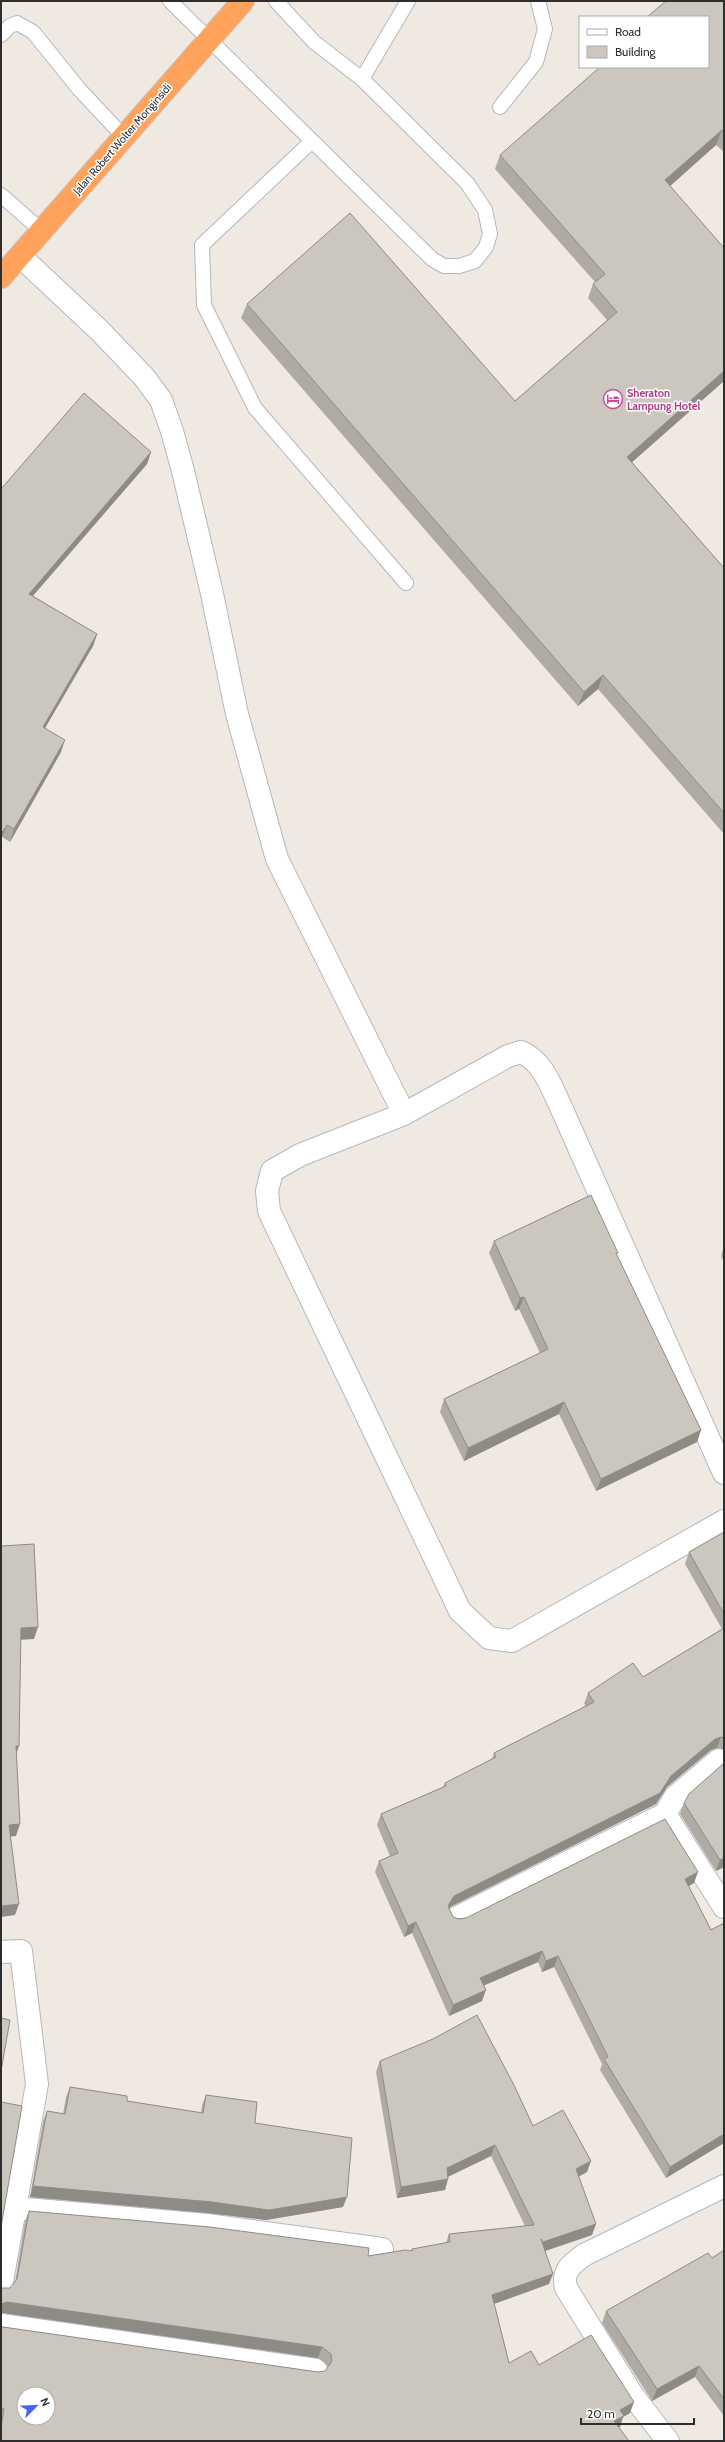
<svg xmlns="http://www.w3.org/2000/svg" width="725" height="2442" font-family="Cabin,sans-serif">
  <rect width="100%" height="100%" fill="#efe9e1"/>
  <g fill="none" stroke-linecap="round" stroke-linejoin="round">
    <!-- lane casing -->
    <g stroke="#b4b7c1" stroke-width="16">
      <path id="lane" d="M170,1l262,258 12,7h15l16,-5 11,-14 4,-13 -5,-24 -18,-27 -105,-104 -48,-37 -38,-41
        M1,35l9,-9 7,-3 16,9 46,57 45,48
        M362,79l46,-78
        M500,107l36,-45 9,-33 -7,-28
        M311,142l-109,103 2,60 51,103 151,175
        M1,195l41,36"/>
    </g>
    <!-- street casing -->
    <g stroke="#b4b7c1" stroke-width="24">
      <path id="street" d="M20,256l79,74 45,47 17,23 11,31 11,40 28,118 26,125 40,145 127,255
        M724,1473l-164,-368c-10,-21 -17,-43 -39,-53l-13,4 -104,58 -104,41 -28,16 -5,20 2,20 191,400 29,27 23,3 212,-120
        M665,1814l59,93
        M456,1918l209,-104 10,-17 44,-37
        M1,1952l20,-1 16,133 -36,203
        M15,2208l192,17 175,24
        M1,2325l315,45
        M668,2441l-35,-45 -67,-108c-4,-18 5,-23 18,-33l140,-69"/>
    </g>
    <!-- highway casing -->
    <g stroke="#c9c9c9" stroke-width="24">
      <path id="highway" d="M1,277l242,-276"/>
    </g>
    <!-- lane -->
    <use href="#lane" stroke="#fff" stroke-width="14"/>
    <!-- street -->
    <use href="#street" stroke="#fff" stroke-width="22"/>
    <!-- highway -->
    <use href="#highway" stroke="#ffa35c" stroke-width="22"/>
  </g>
  <!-- wall -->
  <path fill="#afaba4" d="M724,1v151l-8,-7 -46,41 54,195 -92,81 92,106v266l-126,-145 -20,17 -337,-388 6,-14 268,97 92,-81 -19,-22 5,-14 2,-2 -100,-113 5,-14z
    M151,452l-4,12 -114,132 64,38 -4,12 -48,82 16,24 -51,90 -8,-5 -1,-348z
    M494,1241l123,15 84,174 -4,12 -101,49 -37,-77 -95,47 -24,-49 4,-13 96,-46 -21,-44 -4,2 -26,-58z
    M724,1246v16l-3,-6z
    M724,1532v218l-7,-2 -6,2 -44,37 -11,17 -206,103 -1,2 4,8 6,2 235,-36 -6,3 23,44 13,-7v220l-58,35 -66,-108 2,-6 -48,-97 -12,5 -4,-10 -54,23 -2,16 -33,15 -37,-83 -8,4 -29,-65 4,-11 11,-5 -13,-31 4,-11 62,-27 2,-4 47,-24 2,-6 92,-47 -2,-2 4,-11 55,-16 79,-48 -37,-65 4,-12z
    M724,1763v104l-8,4 -36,-57 4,-11z
    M380,2061l153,65 54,46 -8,4 13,59 -47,16 4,33 -55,20 15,59 30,2 91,48 -7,4 -3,10 -619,14v-115l2,1 315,45 7,-1 3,-4 -1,-2 -9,-7 -315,-45 -1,-25h8l5,-6 10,-61 4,-10 339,45 43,-5 1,-2 34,-6 3,-9 76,-8 -34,-70 -43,21 -3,13 -48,8 -21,-126z
    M70,2087l57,14 74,12 1,-8 4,-10 49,28 88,84 -77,13 -58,-7 -178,-16 13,-76 4,-10 16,3 3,-17z
    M724,2250v166l-29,-39 -43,24 -50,-78 4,-12 106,-53z"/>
  <!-- shaded-wall -->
  <path fill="#8e8b86" d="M722,130l-6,15 -56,50 5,-15z
    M724,371v10l-102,90 5,-14z
    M151,452l-4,12 -123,142 5,-12z
    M97,634l-4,12 -55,94 5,-13z
    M603,675l-5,14 -20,17 6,-14z
    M65,740l-4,12 -51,90 4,-13z
    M7,825l-5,12 -1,3v-6z
    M524,1297l-5,12 -4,2 5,-13z
    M564,1402l-5,12 -95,47 4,-13z
    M701,1430l-4,12 -101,49 5,-12z
    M38,1627l-4,12 -17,1 4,-12z
    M721,1737l-4,11 -6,2 -44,37 -11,17 -206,103 -6,10 4,-11 6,-10 217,-120 44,-37z
    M16,1746h3l-4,12z
    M20,1824l-4,12 -11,1 4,-12z
    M724,1858v9l-8,4 4,-11z
    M698,1872l-4,11 -13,8 4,-12z
    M19,1904l-4,11 -14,2v-11z
    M416,1922l-4,11 -8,4 4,-11z
    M542,1951l-4,11 -62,27 4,-11z
    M558,1956l-4,11 -12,5 4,-11z
    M486,1990l-4,11 -33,15 4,-11z
    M724,2134v9l-58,35 4,-11z
    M495,2145l-4,11 -48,23 4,-11z
    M591,2161l-4,11 -14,8 3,-11z
    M448,2179l-3,11 -48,8 4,-11z
    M33,2186l314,11 -4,10 -77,13 -58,-7 -178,-16z
    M596,2224l-4,11 -53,18 4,-11z
    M553,2274l-4,10 -61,22 4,-11z
    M7,2302l315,45 -4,11 -315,-45h-2v-9z
    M699,2366l-4,11 -43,24 5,-12z
    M634,2402l-4,11 -7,4 -3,10 -10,5 4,-11 6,-11z"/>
  <!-- building -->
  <path fill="#cbc7bf" stroke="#8e8b86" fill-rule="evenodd" d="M666,1h58v132l-2,-3 -57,50 59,68v123l-97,86 97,111v245l-121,-138 -19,17 -337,-388 103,-91 165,188 102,-89 -24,-28 12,-10 -105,-119 100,-88h108v-50h-61z
    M84,393l67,59 -122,142 68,40 -54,93 22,13 -51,89 -7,-4 -6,9v-345z
    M591,1195l27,58h-2l85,177 -100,49 -37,-77 -96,46 -24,-49 104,-50 -24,-52 -4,1 -26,-57z
    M724,1532v82l-35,-62z
    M34,1544l4,83 -17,1 -2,118h-3l4,78 -11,1 10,79 -18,2v-360z
    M724,1628v110l-3,-1 -6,2 -44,37 -11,17 -206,103 -6,10 5,11 6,2 7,-1 199,-99 33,53 -13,7 26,51 13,-7v211l-54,33 -66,-108 4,-2 -50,-101 -12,5 -4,-10 -62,27 6,12 -33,15 -37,-83 -8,4 -29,-65 19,-8 -17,-39 65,-28 -1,-3 51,-26 -2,-4 100,-51 -6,-9 45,-30 10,14z
    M724,1763v95l-4,2 -36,-57 5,-9z
    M477,2015l37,70 19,41 30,-16 28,51 -15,8 20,55 -53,18 -2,-3 12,35 -61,21 17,68 22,-12 8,14 52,-30 43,67 -14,8 4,6 -10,5 15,20h-628v-14l3,-18 -3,-1v-82l2,1 315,45 7,-1 7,-10 -1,-7 -9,-7 -315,-45 -6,2v-17l1,1h8l7,-9 12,-68 181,16 159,21 -1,8 37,-6 7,1v-2l38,-7 -1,-8 85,-9 -39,-80 -48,23 1,11 -47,8 -21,-126 53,-22zM24,2394h24v24h-24z
    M1,2018l9,2 -9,51z
    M70,2087l57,9v5l76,12 3,-18 51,7 -2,21 97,15 -5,59 -78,13 -57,-8 -179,-16 14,-75 18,3z
    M1,2102l21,4 -21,121z
    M724,2250v149l-25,-33 -42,23 -51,-78 102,-58 4,5z"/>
  <!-- icons -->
  <defs>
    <g id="hotel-ring" transform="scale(1)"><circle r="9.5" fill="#fff" stroke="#d1479c" stroke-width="1.5"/><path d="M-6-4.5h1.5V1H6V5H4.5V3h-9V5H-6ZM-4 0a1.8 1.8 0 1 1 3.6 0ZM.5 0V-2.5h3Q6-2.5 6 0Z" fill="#d1479c"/></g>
  </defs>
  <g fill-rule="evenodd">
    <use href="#hotel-ring" x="613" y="399"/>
  </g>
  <g text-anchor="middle" stroke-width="3" stroke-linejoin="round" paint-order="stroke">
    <!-- street labels -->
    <g font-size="11" fill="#2e2e2e" stroke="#fff">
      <text transform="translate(122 139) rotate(-49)" y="4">Jalan Robert Wolter Monginsidi</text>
    </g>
    <!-- hotel labels -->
    <g font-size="11" font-weight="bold" fill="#b23c85" stroke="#fff" text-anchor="start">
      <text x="627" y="397">Sheraton<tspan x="627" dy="13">Lampung Hotel</tspan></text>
    </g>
  </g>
  <!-- border -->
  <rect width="725" height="2442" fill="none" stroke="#2e2e2e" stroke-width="4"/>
  <!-- legend -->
  <rect x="579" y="16" width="130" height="52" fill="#ffffff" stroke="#ababab"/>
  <rect x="587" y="29" width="20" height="6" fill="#ffffff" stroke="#ababab"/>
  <text x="615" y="36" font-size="12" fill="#2e2e2e">Road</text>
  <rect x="587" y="46" width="20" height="12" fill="#cbc7bf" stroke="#ababab"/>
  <text x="615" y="56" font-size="12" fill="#2e2e2e">Building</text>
  <!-- north arrow -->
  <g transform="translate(36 2406) rotate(66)"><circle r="19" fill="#ffffff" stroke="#ababab"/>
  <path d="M0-3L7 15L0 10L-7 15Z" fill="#4264fb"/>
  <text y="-6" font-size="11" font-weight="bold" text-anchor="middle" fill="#2e2e2e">N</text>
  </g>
  <!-- scale -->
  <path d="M581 2418v6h113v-6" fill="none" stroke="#2e2e2e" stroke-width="2"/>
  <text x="587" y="2418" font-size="12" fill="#2e2e2e" stroke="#ffffff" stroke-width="3" paint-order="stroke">20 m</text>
</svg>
